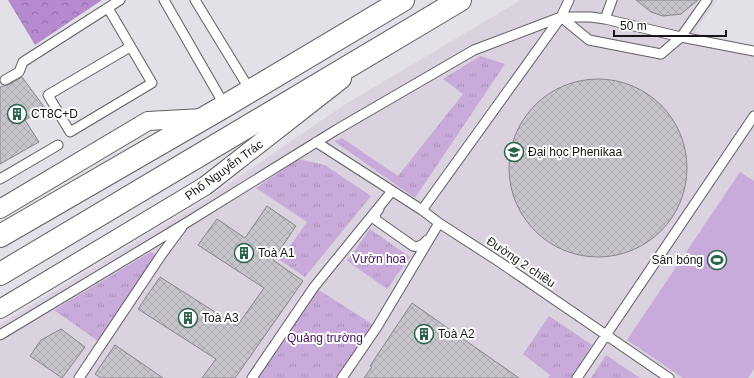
<svg xmlns="http://www.w3.org/2000/svg" width="754" height="378" font-family="Arial,sans-serif">
  <defs>
    <pattern id="grass-tufts" width="24" height="20" patternUnits="userSpaceOnUse"><rect width="24" height="20" fill="#c8abda"/><path d="M3 7l-1-3M5 7V3M7 7l1-3M15 17l-1-3M17 17v-4M19 17l1-3" fill="none" stroke="#ab92ba"/></pattern>
    <pattern id="forest-crowns" width="20" height="18" patternUnits="userSpaceOnUse"><rect width="20" height="18" fill="#b58acf"/><path d="M2 6a3 3 0 1 1 6 0M12 15a3 3 0 1 1 6 0" fill="none" stroke="#9270a7"/></pattern>
    <pattern id="building-cross-hatch" width="8" height="8" patternUnits="userSpaceOnUse"><rect width="8" height="8" fill="#c8c4cb"/><path d="M0 0l8 8M0 8l8-8" fill="none" stroke="#aba8ae"/></pattern>
  </defs>
  <rect width="100%" height="100%" fill="#e4e0e7"/>
  <!-- built -->
  <path fill="#dad2df" d="M521,0h196l-22,32 59,14v332h-754v-54l205,-124 139,-95z"/>
  <!-- grass -->
  <path fill="url(#grass-tufts)" d="M480,56l25,8 -90,134 -81,-57 8,-3 56,38 65,-82 -20,-15z
    M298,159l27,6 46,31 -66,81 -25,-17 27,-38 -51,-34z
    M370,229l40,28 -23,32 -40,-28z
    M152,252l3,2v4l-57,83 -44,-31 95,-57z
    M314,287l63,40 -35,51h-90z
    M549,316l43,29 -21,33h-23l2,-3 -27,-21z
    M606,355l34,23h-49z"/>
  <!-- forest -->
  <path fill="url(#forest-crowns)" d="M8,0h94l-67,45z"/>
  <!-- garden -->
  <path fill="#c8abda" d="M740,172l14,9v188l-6,9h-65l-56,-38z"/>
  <!-- building -->
  <path fill="url(#building-cross-hatch)" stroke="#88858b" d="M636,0h62l-17,14 -18,2 -12,-4z
    M22,77l23,31 -20,12 14,22 -39,22v-77l8,-2z
    M509 168a89 89 0 1 1 178 0a89 89 0 1 1-178 0Z
    M267,206l29,20 -23,34 30,21 -68,97h-33l14,-19 -78,-50 22,-32 77,49 27,-38 -66,-43 19,-26 28,19z
    M412,303l107,75h-155l8,-11 -2,-1z
    M61,329l24,18 -23,31 -32,-22 11,-16z
    M115,345l48,33h-62l-6,-4z"/>
  <g fill="none" stroke-linecap="round" stroke-linejoin="round">
    <!-- service casing -->
    <g stroke="#615e64" stroke-width="11">
      <path id="service" d="M164,0l61,106
        M195,0l55,90
        M108,8l44,75 -82,49 -22,-37 82,-48
        M561,17l28,23 72,14 20,-17 26,-37
        M605,19l7,-19
        M5,80l14,-8 4,-10 97,-62
        M316,142l106,68 17,13 59,38 171,117
        M0,179l58,-34
        M379,209l-4,5 1,6 37,26c6,2 10,-1 14,-6
        M422,210l139,-193 8,-17
        M0,335l186,-112 150,-93 138,-80 87,-33h30l14,2 76,18 73,14
        M79,378l83,-124 20,-27
        M252,378l62,-91 78,-96
        M342,378l35,-51 62,-104
        M577,378l177,-262"/>
    </g>
    <!-- minor casing -->
    <g stroke="#615e64" stroke-width="20">
      <path id="minor" d="M0,209l148,-88 55,-3
        M0,309l205,-123 137,-107"/>
    </g>
    <!-- secondary casing -->
    <g stroke="#615e64" stroke-width="24">
      <path id="secondary" d="M0,236l225,-130 178,-106
        M0,274l460,-274"/>
    </g>
    <!-- service -->
    <use href="#service" stroke="#fff" stroke-width="9"/>
    <!-- minor -->
    <use href="#minor" stroke="#fff" stroke-width="18"/>
    <!-- secondary -->
    <use href="#secondary" stroke="#fff" stroke-width="22"/>
  </g>
  <!-- icons -->
  <defs>
    <g id="building-ring" transform="scale(1)"><circle r="9.5" fill="#fff" stroke="#2b634a" stroke-width="1.5"/><path d="M-4-6H4V6H1V3H-1V6H-4ZM-2.5-4.3h1.7v1.8h-1.7ZM.8-4.3h1.7v1.8H.8ZM-2.5-1h1.7V.8h-1.7ZM.8-1h1.7V.8H.8Z" fill="#2b634a"/></g>
    <g id="university-ring" transform="scale(1)"><circle r="9.5" fill="#fff" stroke="#2b634a" stroke-width="1.5"/><path d="M0-5L7-2L0 1L-7-2ZM-4 1L0 2.5L4 1V4Q0 6-4 4Z" fill="#2b634a"/></g>
    <g id="stadium-ring" transform="scale(1)"><circle r="9.5" fill="#fff" stroke="#2b634a" stroke-width="1.5"/><path d="M0-5a6.5 5 0 1 0 0 10a6.5 5 0 1 0 0-10ZM-3.5-1.8h7v3.6h-7Z" fill="#2b634a"/></g>
  </defs>
  <g fill-rule="evenodd">
    <use href="#building-ring" x="17" y="114"/>
    <use href="#university-ring" x="514" y="152"/>
    <use href="#building-ring" x="244" y="253"/>
    <use href="#stadium-ring" x="717" y="260"/>
    <use href="#building-ring" x="188" y="318"/>
    <use href="#building-ring" x="424" y="334"/>
  </g>
  <g text-anchor="middle" stroke-width="4" stroke-linejoin="round" paint-order="stroke">
    <!-- poi labels -->
    <g font-size="12" fill="#171518" stroke="#fff" text-anchor="start">
      <text x="31" y="118">CT8C+D</text>
      <text x="528" y="156">Đại học Phenikaa</text>
      <text x="258" y="257">Toà A1</text>
      <text x="703" y="264" text-anchor="end">Sân bóng</text>
      <text x="202" y="322">Toà A3</text>
      <text x="438" y="338">Toà A2</text>
    </g>
    <!-- street labels -->
    <g font-size="12" fill="#171518" stroke="#fff">
      <text transform="translate(224 170) rotate(-36)" y="4">Phố Nguyễn Trác</text>
      <text transform="translate(521 262) rotate(34)" y="4">Đường 2 chiều</text>
    </g>
    <!-- park labels -->
    <g font-size="12" fill="#460b5f" stroke="#fff">
      <text x="379" y="263">Vườn hoa</text>
      <text x="325" y="342">Quảng trường</text>
    </g>
  </g>
  <!-- scale -->
  <path d="M614 30v6h112v-6" fill="none" stroke="#171518" stroke-width="2"/>
  <text x="620" y="30" font-size="12" fill="#171518" stroke="#ffffff" stroke-width="3" paint-order="stroke">50 m</text>
</svg>
